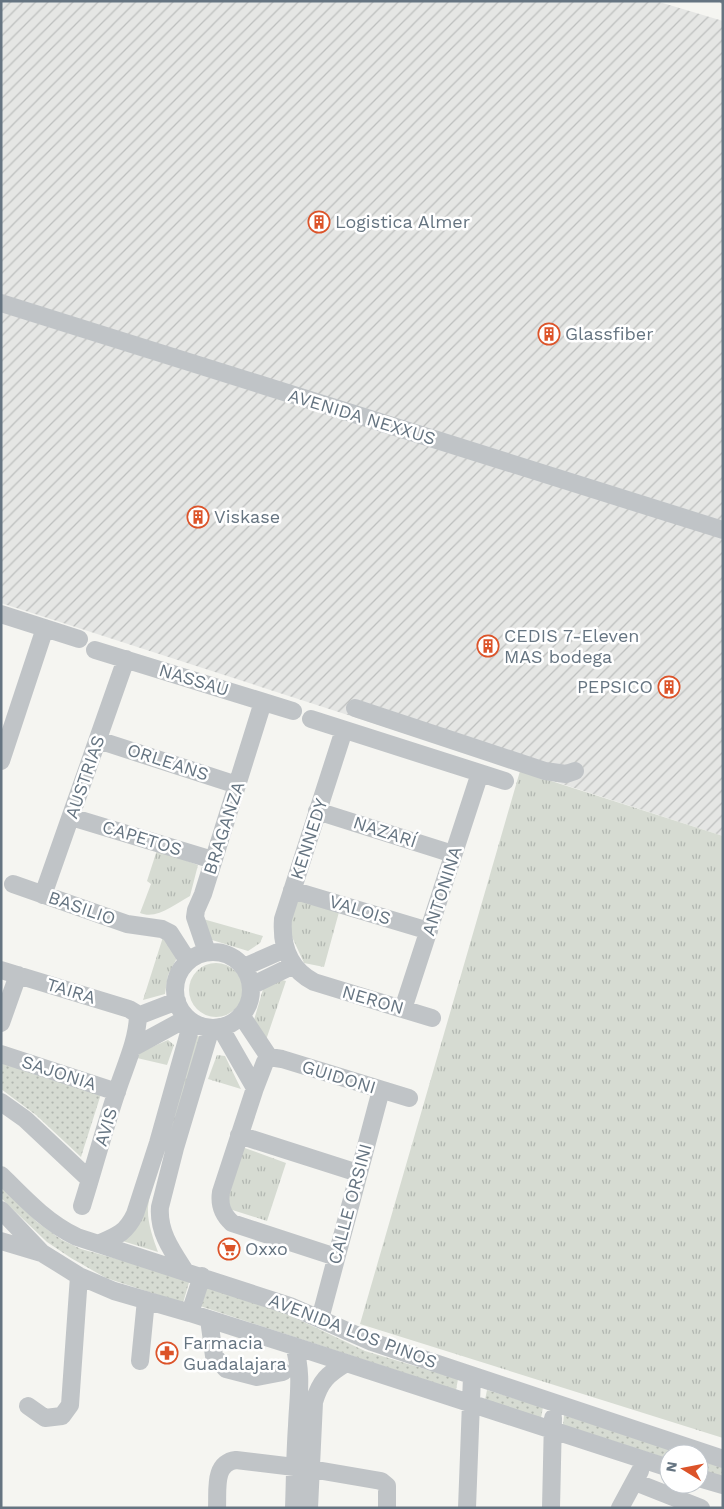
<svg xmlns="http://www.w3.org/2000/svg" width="724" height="1509" font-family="'Work Sans',sans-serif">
  <defs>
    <pattern id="industrial-furrows" width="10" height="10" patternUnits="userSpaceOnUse" patternTransform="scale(1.25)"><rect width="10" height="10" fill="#e5e6e4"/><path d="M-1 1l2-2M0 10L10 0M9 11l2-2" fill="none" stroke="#bdbfbe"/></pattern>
    <pattern id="grass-tufts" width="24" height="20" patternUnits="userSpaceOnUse" patternTransform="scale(1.25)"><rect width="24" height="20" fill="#d6dbd2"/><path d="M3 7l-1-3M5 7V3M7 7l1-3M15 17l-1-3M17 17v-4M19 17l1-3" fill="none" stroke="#b1b6b0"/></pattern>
    <pattern id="park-dots" width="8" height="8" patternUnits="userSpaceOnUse" patternTransform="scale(1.25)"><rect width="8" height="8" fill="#d6dbd2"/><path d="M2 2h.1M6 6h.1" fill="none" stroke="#b1b6b0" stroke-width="1.8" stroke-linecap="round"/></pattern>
  </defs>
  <rect width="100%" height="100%" fill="#f5f5f1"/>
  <!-- industrial -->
  <path fill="url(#industrial-furrows)" d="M1,1h655l67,20v815l-722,-233z"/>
  <!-- grass -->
  <path fill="url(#grass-tufts)" d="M520,771l203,65v602l-363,-114z
    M157,850l41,15 -8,31c-15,8 -33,24 -50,17l11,-29 -4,-3z
    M296,899l43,13 -15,55 -20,-4 -17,-37z
    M203,919l60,17 -3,7 -12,8 -36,-11z
    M163,937l14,21 -9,17 -3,19 -22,6z
    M189 990a27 27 0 1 1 54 0a27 27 0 1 1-54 0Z
    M278,979l8,2 -20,59 -12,-20 10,-34z
    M195,1035l8,3 -32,96 -7,-2z
    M168,1040l6,5 -7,20 -30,-7 3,-6z
    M217,1055l8,1 16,33 -33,-10z
    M242,1147l44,16 -19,58 -44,-14z
    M165,1150c-6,18 -15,38 -17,57 -1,15 5,31 10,45l-42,-13z"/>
  <!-- park -->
  <path fill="url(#park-dots)" d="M1,1062l100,32 -20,63 -45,-42 -35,-26z
    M1,1186l36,36 25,18 19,9 109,30 -7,24 -77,-25 -35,-20 -24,-16 -46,-44z
    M206,1285l62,20 97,46 93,28 -2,11 -256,-84z
    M487,1390l56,17 -2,11 -56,-18z
    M564,1415l120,39h-15v5l-106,-34z
    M699,1459l24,8v10l-24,-8z"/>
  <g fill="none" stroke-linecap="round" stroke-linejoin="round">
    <!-- minor -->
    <path stroke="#c0c4c7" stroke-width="18" d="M1,303l722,227
      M1,614l78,25
      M95,650l198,61
      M355,708l190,63 21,3 9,-3
      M311,719l194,62
      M344,730l-61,189c-2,27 6,50 31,63l118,36
      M98,740l139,45
      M1,761l44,-133
      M317,811l136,43
      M71,817l142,43
      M13,884l114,40 35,5 8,4 18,28
      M292,890l137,41
      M43,895l83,-236
      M207,952l-12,-35 1,-7 7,-16 60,-192
      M175 990a38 38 0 1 1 76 0a38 38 0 1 1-76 0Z
      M244,967l41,-18
      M1,970l128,39 5,3 4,4
      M251,986l43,-21
      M403,1009l77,-236
      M241,1015l28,42
      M138,1016l39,-15
      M1,1023l17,-48
      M220,1027l35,61
      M132,1048l55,-30
      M1,1054l116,38
      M269,1057l-4,5 -10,26 -34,104c-2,13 1,22 11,31l104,34
      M269,1057l13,2 127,39
      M1,1102l24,17 65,61
      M239,1135l119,38
      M1,1175c23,23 46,48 76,62l213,69 82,36 351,117
      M82,1206c12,-38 22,-77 35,-115 8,-25 20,-49 21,-75
      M1,1210l41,43 37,23 35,15 76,22 104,33 375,122
      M1,1241l40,12
      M98,1244c19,-8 28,-11 37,-30l23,-71 34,-121
      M185,1271c-13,-20 -27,-39 -25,-64l15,-59 36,-120
      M190,1313l12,-37
      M209,1319l5,37 12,13 31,8 26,-5
      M320,1319l61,-229
      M294,1346c9,29 4,51 3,80 -2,27 -2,55 -3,82
      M140,1361l6,-61
      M28,1406l17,12 17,-2 8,-11 9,-129
      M699,1478l24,7
      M635,1482l66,26
      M217,1508c1,-18 -4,-45 19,-48l75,9 70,12 6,5v22
      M309,1508l5,-106c6,-21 14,-28 32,-39
      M467,1508l5,-132
      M551,1508l2,-90
      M620,1508l20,-37"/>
    <!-- rail -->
    <path stroke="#a1a7ac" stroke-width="4" stroke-dasharray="8 4" stroke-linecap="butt" d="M721,1l2,1"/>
  </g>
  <!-- icons -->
  <defs>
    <g id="building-ring" transform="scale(1.125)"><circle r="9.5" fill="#fff" stroke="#dc5329" stroke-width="1.5"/><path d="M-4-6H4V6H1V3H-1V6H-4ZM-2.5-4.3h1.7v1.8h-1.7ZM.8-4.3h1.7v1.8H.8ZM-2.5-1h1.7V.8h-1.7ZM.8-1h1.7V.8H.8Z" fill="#dc5329"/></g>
    <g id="supermarket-ring" transform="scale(1.125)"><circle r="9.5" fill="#fff" stroke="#dc5329" stroke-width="1.5"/><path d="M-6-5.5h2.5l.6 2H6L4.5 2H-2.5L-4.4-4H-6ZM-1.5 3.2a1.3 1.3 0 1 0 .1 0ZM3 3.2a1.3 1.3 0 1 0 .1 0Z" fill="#dc5329"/></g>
    <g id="pharmacy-ring" transform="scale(1.125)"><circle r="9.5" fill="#fff" stroke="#dc5329" stroke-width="1.5"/><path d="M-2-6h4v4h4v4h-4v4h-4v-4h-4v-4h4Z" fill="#dc5329"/></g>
  </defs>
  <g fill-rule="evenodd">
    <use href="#building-ring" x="319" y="222"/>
    <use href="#building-ring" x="549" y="334"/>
    <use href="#building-ring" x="198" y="517"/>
    <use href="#building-ring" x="488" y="646"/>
    <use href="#building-ring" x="669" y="687"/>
    <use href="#supermarket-ring" x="229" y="1249"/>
    <use href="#pharmacy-ring" x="167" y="1353"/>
  </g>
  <g text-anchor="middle" stroke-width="5" stroke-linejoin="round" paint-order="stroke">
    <!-- poi labels -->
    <g font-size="18" fill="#657481" stroke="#fff" text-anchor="start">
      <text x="335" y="228">Logistica Almer</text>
      <text x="565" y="340">Glassfiber</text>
      <text x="214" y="523">Viskase</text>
      <text x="504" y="642">CEDIS 7-Eleven<tspan x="504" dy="21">MAS bodega</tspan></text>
      <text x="653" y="693" text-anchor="end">PEPSICO</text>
      <text x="245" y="1255">Oxxo</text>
      <text x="183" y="1349">Farmacia<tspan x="183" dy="21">Guadalajara</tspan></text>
    </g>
    <!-- street labels -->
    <g font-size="18" fill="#657481" stroke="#fff">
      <text transform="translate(362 417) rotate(17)" y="6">AVENIDA NEXXUS</text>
      <text transform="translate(194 680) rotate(17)" y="6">NASSAU</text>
      <text transform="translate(168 762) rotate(18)" y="6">ORLEANS</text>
      <text transform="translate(85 777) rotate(-71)" y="6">AUSTRIAS</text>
      <text transform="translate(224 828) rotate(-72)" y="6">BRAGANZA</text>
      <text transform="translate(385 832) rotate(18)" y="6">NAZARÍ</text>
      <text transform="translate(142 838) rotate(17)" y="6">CAPETOS</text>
      <text transform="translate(309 839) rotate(-72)" y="6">KENNEDY</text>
      <text transform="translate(442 891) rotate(-72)" y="6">ANTONINA</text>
      <text transform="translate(82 908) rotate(19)" y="6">BASILIO</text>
      <text transform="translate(360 910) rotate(17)" y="6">VALOIS</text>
      <text transform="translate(71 991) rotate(17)" y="6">TAIRA</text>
      <text transform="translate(373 1000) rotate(16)" y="6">NERON</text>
      <text transform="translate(59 1073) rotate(18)" y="6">SAJONIA</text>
      <text transform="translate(339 1077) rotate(17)" y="6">GUIDONI</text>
      <text transform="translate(106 1127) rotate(-73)" y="6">AVIS</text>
      <text transform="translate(350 1204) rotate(-75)" y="6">CALLE ORSINI</text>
      <text transform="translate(353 1331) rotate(21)" y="6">AVENIDA LOS PINOS</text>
    </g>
  </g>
  <!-- border -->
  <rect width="724" height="1509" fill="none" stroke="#657481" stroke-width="5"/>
  <!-- north arrow -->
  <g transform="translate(684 1469) rotate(280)"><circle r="24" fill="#ffffff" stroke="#c1c7cd"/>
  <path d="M0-4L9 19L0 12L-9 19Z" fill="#dc5329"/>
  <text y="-8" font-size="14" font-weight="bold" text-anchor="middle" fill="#657481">N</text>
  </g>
</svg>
